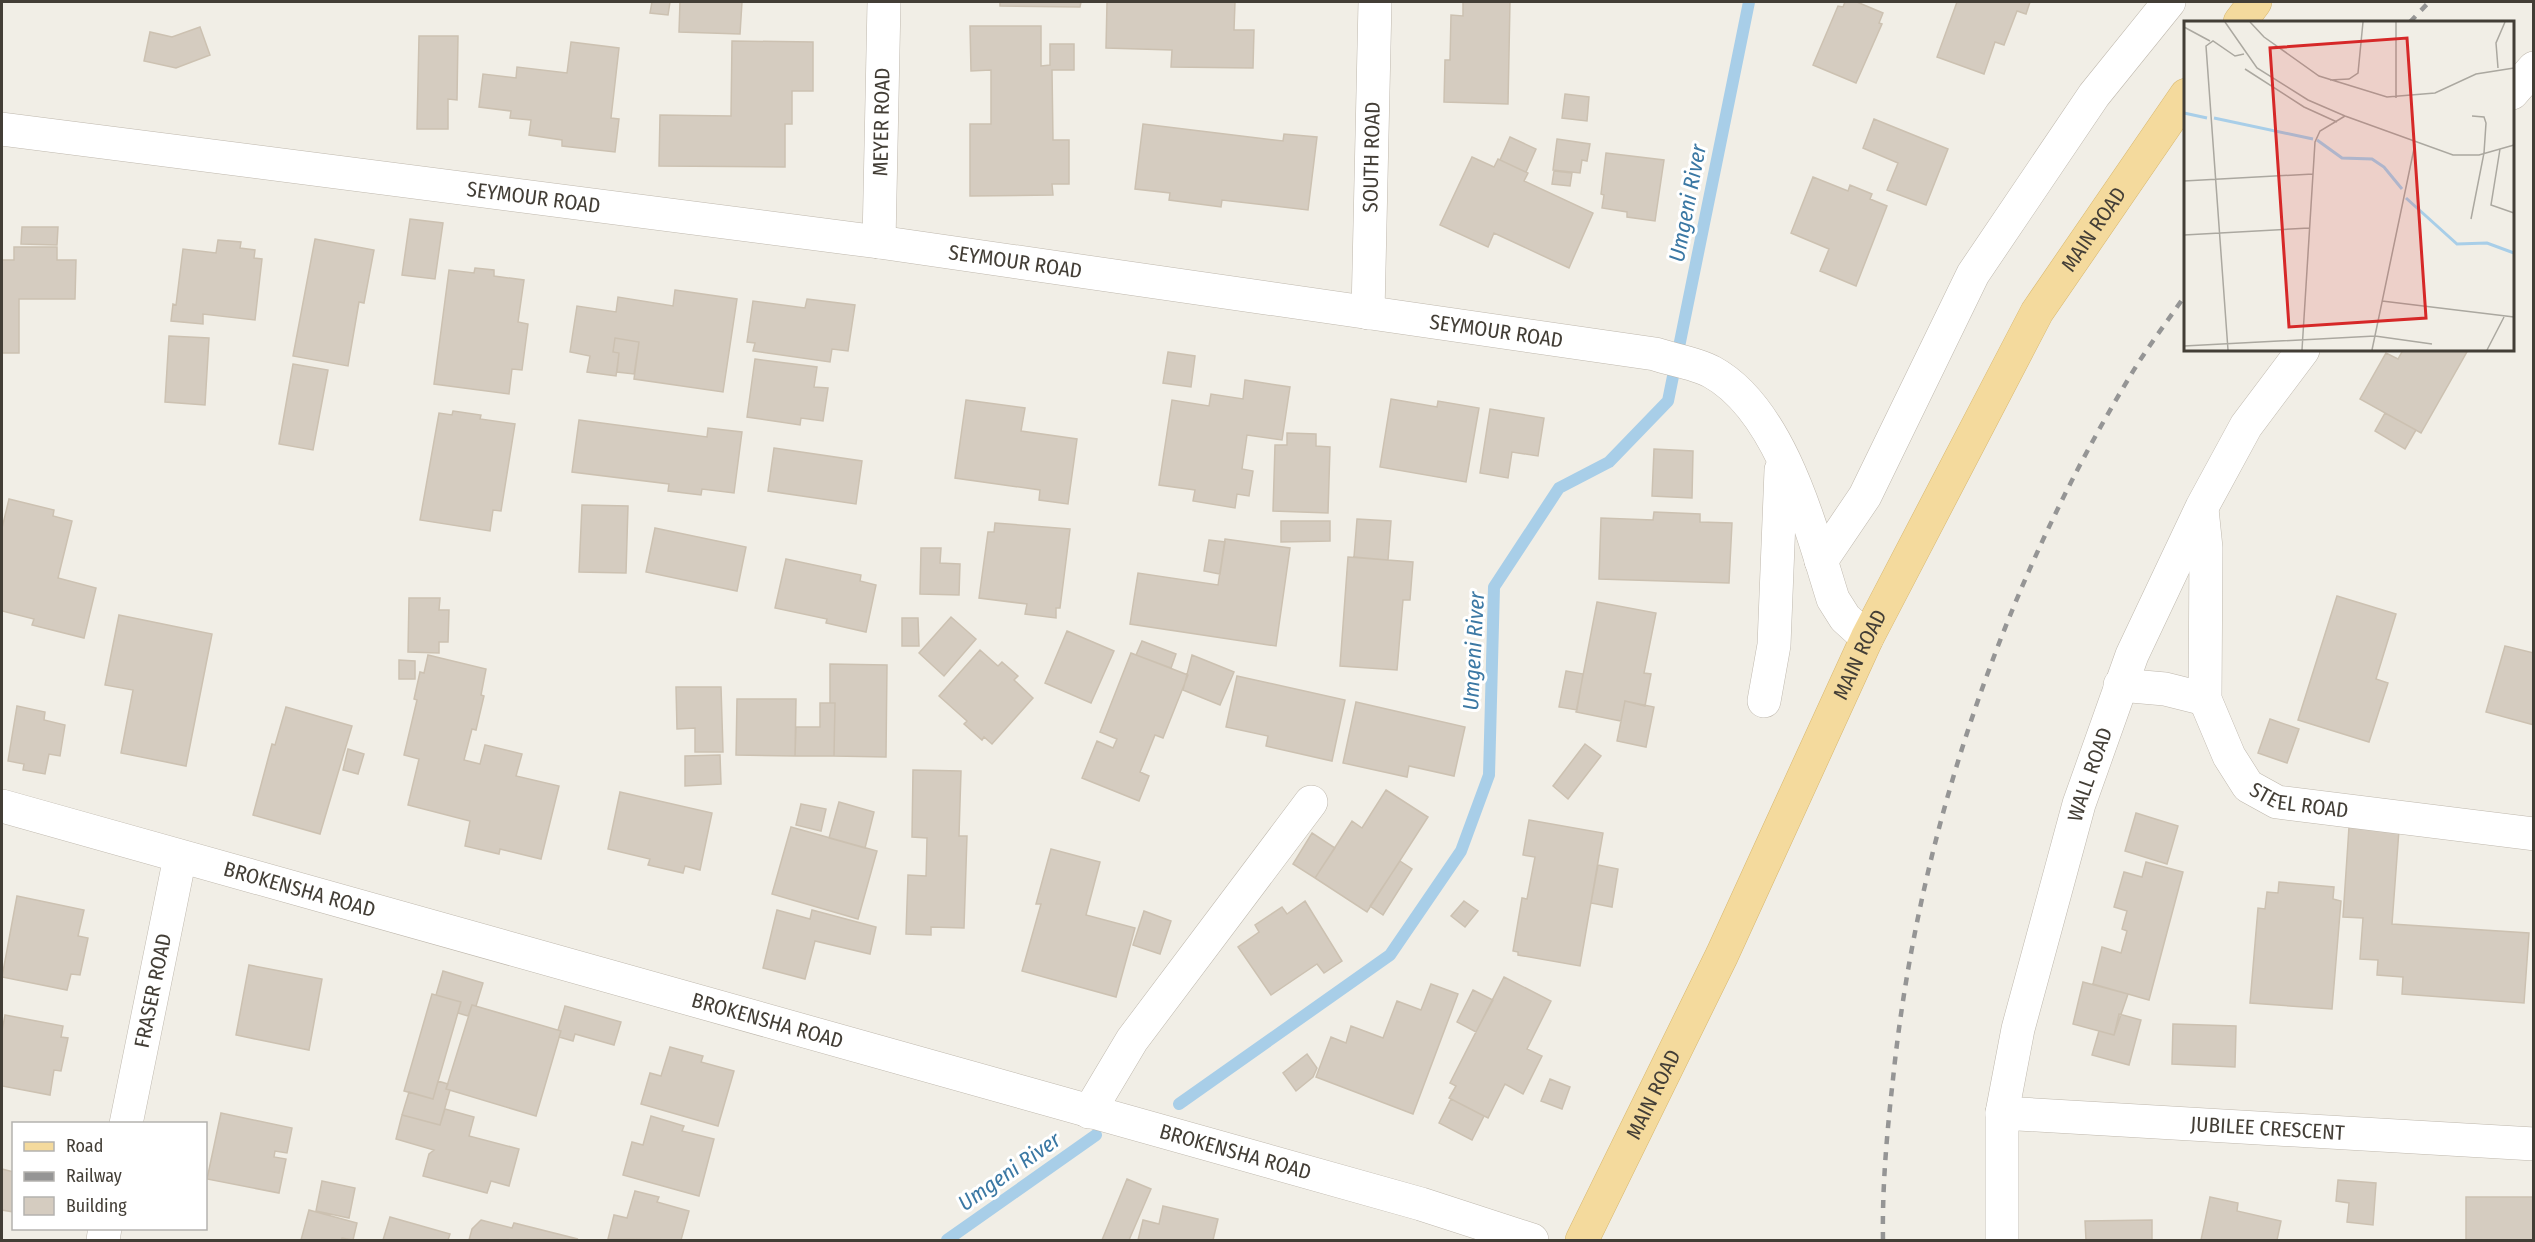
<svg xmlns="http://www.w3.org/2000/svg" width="2535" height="1242" font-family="'Fira Sans Condensed',sans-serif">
  <rect width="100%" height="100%" fill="#f1eee6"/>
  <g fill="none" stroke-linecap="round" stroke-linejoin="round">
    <!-- stream -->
    <path stroke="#a8cee8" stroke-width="12" d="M1179,1104l211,-149 71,-104 28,-76 5,-188 65,-99 50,-26 59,-61 81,-399
      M947,1240l149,-105"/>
  </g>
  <!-- building -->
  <path fill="#d5ccc0" stroke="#ccc1b1" stroke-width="1.5" d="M652,2h18l-2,13 -18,-2z
    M680,2h62l-2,32 -61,-2z
    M1000,2h81l-1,5 -80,-1z
    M1107,2h128l-1,28h20l-1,38 -82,-1 1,-17 -66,-2z
    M1463,2h47l-2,102 -64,-2 1,-42h5l1,-45 12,1z
    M1845,2h12l26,11 -4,10 3,1 -26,59 -43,-18 25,-59 5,1z
    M1957,2h73l-4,12 -9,-3 -13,34 -9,-3 -11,32 -47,-17z
    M970,26h71v40l9,-1v-21h24v26h-22l1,70h16v44h-17l1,11 -83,1v-72h21v-54l-20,1z
    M200,27l10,28 -34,13 -32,-7 6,-29 22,5z
    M419,36h39l-1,64 -9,-1v30h-31z
    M732,41l81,1v49h-21v33h-7v43l-126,-1 1,-51 71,1z
    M571,42l48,6 -8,70 8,1 -4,33 -53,-6v-6l-33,-5 2,-15 -21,-2 1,-7 -32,-4 4,-33 33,4 1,-11 50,6z
    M1565,94l24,3 -2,24 -25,-3z
    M1874,119l74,30 -22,56 -39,-15 11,-27 -35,-15z
    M1143,124l140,17 1,-7 33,3 -9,73 -86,-10 -1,7 -52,-7 1,-7 -35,-4z
    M1510,137l26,12 -10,23 -26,-12z
    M1557,139l33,5 -3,17 -5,-1 -2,13 -27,-3z
    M1606,153l58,7 -9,61 -28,-4v-5l-25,-4 2,-13 -3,-1z
    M1472,157l22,10 4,-8 30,14 -4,8 69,32 -24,55 -75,-35 -6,14 -48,-22z
    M1554,171l18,2 -2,13 -18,-2z
    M1813,177l35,14 2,-6 22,9 -2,5 17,7 -31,80 -36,-15 9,-22 -38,-16z
    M410,219l33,4 -8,56 -33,-4z
    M22,227h36l-1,18 -36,-1z
    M315,239l59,11 -10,53 -5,-1 -11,64 -55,-10z
    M218,240l23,2 -1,6 15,2 -1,8 8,1 -7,61 -52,-6v10l-32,-3 2,-17 3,1 7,-56 33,4z
    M14,247h43v13h19l-1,39h-56v54h-17v-93h12z
    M475,268l19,2v6l30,4 -6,42 10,2 -6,46 -10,-1 -3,25 -75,-10 15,-114 25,3z
    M675,290l62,9 -14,93 -89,-13 5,-37 -24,-4 -2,14 6,1 -3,23 -29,-4 3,-16 -20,-4 7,-46 39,6 2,-15 55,9z
    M807,299l48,6 -7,46 -16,-2 -2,13 -77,-11 2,-8 -8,-1 6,-41 52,7z
    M169,336l40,2 -4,67 -40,-3z
    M615,338l24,4 -5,32 -17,-2 2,-19 -6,-1z
    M2403,350h65l-47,83 -61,-34 26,-46 12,6z
    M1168,352l27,4 -4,31 -28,-4z
    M755,359l62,8 -3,20 14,1 -5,33 -22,-3 -1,7 -53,-8z
    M293,364l35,6 -15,80 -34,-6z
    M1245,380l45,7 -8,53 -35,-5 -5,34 11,2 -4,25 -12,-2 -2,14 -42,-7 2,-11 -36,-5 13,-85 37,6 2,-12 32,5z
    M1391,399l46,8 1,-6 41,7 -13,74 -86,-15z
    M966,400l59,8 -4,23 56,8 -9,65 -29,-4 1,-10 -85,-12z
    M1490,409l54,9 -6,38 -26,-4 -4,26 -28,-5z
    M453,411l28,4 -1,4 35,5 -14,87 -8,-1 -3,21 -70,-11 19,-107 13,2z
    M2385,413l31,17 -11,19 -30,-18z
    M579,420l128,17 1,-9 34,4 -8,61 -32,-4 -1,6 -33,-4 1,-7 -97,-12z
    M1287,433l29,1v12l14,1 -2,66 -55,-2 2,-66h12z
    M774,448l88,13 -6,43 -88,-13z
    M1654,449l39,2 -1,47 -40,-2z
    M9,499l45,11 -1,6 19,5 -14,57 38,10 -12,50 -52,-13 2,-6 -32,-8v-83z
    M582,505l46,1 -2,67 -47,-1z
    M1654,512l46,2v8l32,1 -3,60 -130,-4 2,-61 52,2z
    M1357,519l34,2 -3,39 -34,-3z
    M1281,521h49v20l-49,1z
    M995,523l75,6 -10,79h-4v10l-31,-4 2,-10 -48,-6 9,-66h6z
    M655,528l91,19 -9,44 -91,-19z
    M1225,539l65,9 -14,98 -146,-22 8,-51 80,12z
    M1209,540l16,2 -5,32 -16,-3z
    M921,548h20l-1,15 20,1 -1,31 -39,-1z
    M1348,557l65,5 -3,38h-7l-6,70 -57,-4z
    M786,559l75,16 -1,6 16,4 -10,47 -40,-9 1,-4 -52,-11z
    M2337,596l59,18 -20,65 12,4 -19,59 -71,-22z
    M409,598h31l-1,12h10l-1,32h-9v11l-31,-1z
    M1597,602l59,11 -12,60 7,1 -6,32 -20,-5 -4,20 -45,-9z
    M119,615l93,19 -26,132 -65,-13 12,-63 -28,-5z
    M951,617l25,22 -32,37 -25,-23z
    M902,618h16l1,28h-17z
    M1067,631l47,20 -23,52 -46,-20z
    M1142,641l34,13 -5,14 -35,-13z
    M2505,646l29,7v72l-48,-13z
    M980,650l18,16 4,-4 16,14 -4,4 19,18 -41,46 -8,-7 -2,3 -18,-16 3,-3 -28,-25z
    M1131,653l57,22 -25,63 -8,-3 -15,37 9,4 -10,25 -57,-23 15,-37 16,7 4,-9 -17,-7z
    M428,655l58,14 -5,26 3,1 -8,34 -4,-1 -8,31 16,4 5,-19 37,9 -6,22 43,10 -18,73 -41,-10 -1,5 -34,-8 5,-25 -62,-16 11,-46 -15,-4 13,-55 -3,-1 6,-27 4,1z
    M1192,655l42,17 -14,33 -37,-15z
    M399,660l16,1v18h-16z
    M830,664l57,1 -1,92 -52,-1 1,-53h-5z
    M1566,671l17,3 -6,36 -18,-3z
    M1237,676l108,24 -13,61 -66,-15 2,-10 -42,-9z
    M676,687h45l2,65h-28v-24l-18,1z
    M737,699h59l-1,57 -59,-1z
    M1625,701l29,6 -8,40 -29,-6z
    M1356,702l109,25 -11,49 -45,-10 -2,11 -64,-14z
    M820,703h15l-1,53h-39l1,-29h24z
    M17,706l28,6 -1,8 21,5 -5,31 -11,-2 -4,20 -22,-4 1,-6 -16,-3z
    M286,707l66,19 -32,108 -67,-19 19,-71 3,1z
    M2270,719l29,10 -12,34 -29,-10z
    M1585,744l16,12 -33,43 -15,-13z
    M348,749l16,5 -6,20 -15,-4z
    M720,755l1,29 -36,2v-30z
    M913,770l48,1 -2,65h8l-3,92 -33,-1v8l-25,-1 2,-59 18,1 1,-38 -15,-1z
    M1386,790l42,27 -61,95 -52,-34 37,-57 10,7z
    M620,792l92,21 -12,57 -15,-4 -2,7 -35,-8 2,-6 -42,-10z
    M839,802l35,10 -9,36 -36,-10z
    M801,804l25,5 -5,22 -25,-6z
    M2136,813l42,13 -11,38 -42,-13z
    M1529,820l74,13 -23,133 -62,-11v-3l-5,-1 9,-53 5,1 8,-42 -12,-2z
    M791,827l86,24 -19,68 -86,-25z
    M2349,827l50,3 -7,94 137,9 -5,70 -122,-9 1,-17 -26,-2 1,-15 -18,-1 3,-41 -20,-1z
    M1312,833l23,15 -20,30 -22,-14z
    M1051,849l49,13 -14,53 49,13 -19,69 -94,-26 19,-67h-5z
    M1400,861l12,8 -29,46 -13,-9z
    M2146,862l37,10 -34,128 -56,-16 9,-37 19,6 6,-22 -5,-2 5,-18 -13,-4 10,-35 18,5z
    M1598,865l20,4 -6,38 -21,-4z
    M2279,882l55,5 -1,12 8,2 -9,108 -82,-6 8,-95 7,1 2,-17 11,1z
    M17,896l67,14 -6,26 10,2 -8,37 -9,-1 -4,16 -65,-13z
    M1305,901l37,60 -18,12 -7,-9 -46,31 -33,-48 21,-15 -4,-7 27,-18 5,7z
    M1464,901l14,10 -13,16 -14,-11z
    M777,910l33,9 2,-9 64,17 -6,27 -55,-13 -10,38 -42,-11z
    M1144,911l27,10 -11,33 -27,-9z
    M249,965l73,14 -13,71 -73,-15z
    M443,971l40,12 -7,23 -4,-1 -4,11 -10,-3 3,-11 -25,-7z
    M1504,977l47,24 -24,48 15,7 -19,38 -18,-10 -17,34 -39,-20 7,-12 -6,-3z
    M2083,982l45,12 -14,41 -41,-11z
    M1431,984l27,10 -45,120 -97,-37 15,-40 15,6 5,-17 32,12 14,-37 24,9z
    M1473,990l20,10 -17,32 -19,-10z
    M432,994l29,8 -28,97 -29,-8z
    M472,1005l89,26 -25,85 -90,-27z
    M565,1006l56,16 -7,23 -39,-11 -2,7 -14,-4 2,-6 -3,-1z
    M2119,1014l22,6 -12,45 -37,-10 7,-24 15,4z
    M5,1015l58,11 -2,11 7,1 -7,33 -7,-1 -4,25 -48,-9v-55z
    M2173,1024l63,2 -1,41 -63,-3z
    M670,1047l33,9 -2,6 33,9 -16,55 -77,-22 9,-31 11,3z
    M1307,1054l10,14 -4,9 -17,14 -13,-18z
    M1550,1079l20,8 -8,22 -21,-8z
    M438,1081l10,3 -2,5 4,1 -10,35 -38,-10 7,-23 24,7z
    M1451,1099l33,17 -12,24 -33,-17z
    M445,1109l29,8 -5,19 50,13 -10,37 -18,-5 -4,12 -64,-17 6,-22 5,-4 -38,-11 6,-24 38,10z
    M221,1113l71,15 -5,25 -12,-2 -1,6 12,2 -7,34 -72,-14z
    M651,1116l33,10 -2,5 32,8 -15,57 -76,-21 9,-33 11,3z
    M2,1169l12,3v40l-12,-2z
    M1127,1179l24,10 -22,51h-27z
    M2338,1180l38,3 -3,42 -26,-3 2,-19 -13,-2z
    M322,1181l33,7 -6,30 -33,-7z
    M635,1191l24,6 -2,5 32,9 -8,29 -73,-1 6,-24 13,3z
    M2210,1197l28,6 -1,8 44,10 -4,19h-76z
    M2466,1197h68v43h-68z
    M1163,1206l55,13 -5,21h-75l5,-20 16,4z
    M309,1210l48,13 -4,17 -11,-2 -1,2h-40z
    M390,1217l60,17 -2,6h-65z
    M481,1220l31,8 2,-5 64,16 -109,1 3,-11z
    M2152,1220v20h-66l-1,-19z"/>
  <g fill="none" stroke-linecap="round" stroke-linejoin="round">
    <!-- minor casing -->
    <g stroke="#bfb8ad" stroke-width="34">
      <g id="minor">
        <path d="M2512,93l22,-25"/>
        <path id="s1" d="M2,129l877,113 776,112c18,6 41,9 57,18 69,38 99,157 121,227l12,19 22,20"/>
        <path id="s2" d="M879,242l5,-240"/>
        <path id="s3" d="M1368,313l7,-311"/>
        <path id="s4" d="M2202,509l4,39 -1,151 24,57 19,30 29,16 257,32"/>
        <path d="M1821,561l44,-65 108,-222 121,-179 75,-93"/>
        <path d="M2120,685l45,4 40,10"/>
        <path d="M1764,701l10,-56 7,-175"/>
        <path id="s5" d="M2,806l1419,398 111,36"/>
        <path d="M1089,1112l43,-72 179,-238"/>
        <path id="s6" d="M2002,1113l532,31"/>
        <path id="s7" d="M126,1124l54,-267"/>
        <path d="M103,1240l2,-12"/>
        <path id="s8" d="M2002,1240v-127l16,-84 61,-225 53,-149 70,-148 44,-81 57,-76"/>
      </g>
    </g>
    <!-- major casing -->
    <g stroke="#d7b76f" stroke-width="34">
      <g id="major">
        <path d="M2240,22l15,-20"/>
        <path id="s9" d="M1582,1240l140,-285 145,-317 170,-326 149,-217"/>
      </g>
    </g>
    <!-- minor -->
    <use href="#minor" stroke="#fff" stroke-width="33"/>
    <!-- major -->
    <use href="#major" stroke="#f4da9d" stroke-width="33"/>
    <!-- rail -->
    <path stroke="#959595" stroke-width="4.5" stroke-dasharray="8 8" stroke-linecap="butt" d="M2410,22l19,-20
      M1883,1240c-1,-53 4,-108 10,-161 25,-244 109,-491 236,-701 17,-29 38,-56 57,-84"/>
  </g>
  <g text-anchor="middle" stroke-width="6" stroke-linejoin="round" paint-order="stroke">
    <!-- street labels -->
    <g font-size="21" fill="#433e36" stroke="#fff">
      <text dy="7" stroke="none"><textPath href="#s2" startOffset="120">MEYER ROAD</textPath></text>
      <text dy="7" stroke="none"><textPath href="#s3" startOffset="156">SOUTH ROAD</textPath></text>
      <text dy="7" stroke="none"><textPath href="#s1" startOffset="536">SEYMOUR ROAD</textPath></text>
      <text dy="7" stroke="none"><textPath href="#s9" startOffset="1134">MAIN ROAD</textPath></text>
      <text dy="7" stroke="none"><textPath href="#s1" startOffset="1022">SEYMOUR ROAD</textPath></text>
      <text dy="7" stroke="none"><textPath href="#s1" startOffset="1508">SEYMOUR ROAD</textPath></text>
      <text dy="7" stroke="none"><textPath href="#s9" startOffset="648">MAIN ROAD</textPath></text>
      <text dy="7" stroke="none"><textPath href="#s8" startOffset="477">WALL ROAD</textPath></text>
      <text dy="7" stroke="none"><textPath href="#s4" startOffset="342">STEEL ROAD</textPath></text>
      <text dy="7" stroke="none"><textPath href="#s5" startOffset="309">BROKENSHA ROAD</textPath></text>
      <text dy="7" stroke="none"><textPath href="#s7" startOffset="136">FRASER ROAD</textPath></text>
      <text dy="7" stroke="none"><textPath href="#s5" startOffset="795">BROKENSHA ROAD</textPath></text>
      <text dy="7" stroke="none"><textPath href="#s9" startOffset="162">MAIN ROAD</textPath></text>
      <text dy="7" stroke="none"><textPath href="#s6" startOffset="266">JUBILEE CRESCENT</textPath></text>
      <text dy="7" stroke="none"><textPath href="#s5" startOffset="1281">BROKENSHA ROAD</textPath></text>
    </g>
    <!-- water labels -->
    <g font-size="22" font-style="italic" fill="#3b78a4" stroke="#fff">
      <text transform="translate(1687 203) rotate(-79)" y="8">Umgeni River</text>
      <text transform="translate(1473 651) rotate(-87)" y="8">Umgeni River</text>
      <text transform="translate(1009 1171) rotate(-35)" y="8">Umgeni River</text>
    </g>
  </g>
  <!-- overview -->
  <g transform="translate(2184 21)">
    <rect width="330" height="330" fill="#f1eee6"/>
    <path fill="none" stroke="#a8cee8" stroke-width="3" d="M0,92l23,5M30,97l99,21M133,119l25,18 30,1 12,8 18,22M222,177l51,46 30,-1 27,10"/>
    <path fill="none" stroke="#aba8a0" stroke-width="1.5" d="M41,1l32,46 51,32 37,16 108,39h26l35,-10M66,1l14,15 55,39 68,21 48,-4 41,-19 38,-6M212,1v76M0,6l26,14M314,47l-2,-25 9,-21M61,48l59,38 33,15M146,59l19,-1 9,-6 5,-51M316,128l-9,56 23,8M0,160l129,-7M287,198l13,-66 2,-30 -2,-6 -12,-1M0,214l125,-7M198,280l132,16M0,325l191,-10 57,8M44,329l-22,-304 7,-5 22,15 9,-2M118,329l13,-208 5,-11 25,-15M188,329l43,-206M303,329l17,-33"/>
    <path fill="#d62828" fill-opacity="0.15" stroke="#d62828" stroke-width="3" d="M223,17l19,280 -137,9 -19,-279z"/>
    <rect width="330" height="330" fill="none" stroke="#433e36" stroke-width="3"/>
  </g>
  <!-- border -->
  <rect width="2535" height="1242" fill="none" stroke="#433e36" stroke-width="6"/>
  <!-- legend -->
  <rect x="12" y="1122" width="195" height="108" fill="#ffffff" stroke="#b4b2af" stroke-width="1.5"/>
  <rect x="24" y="1142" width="30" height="9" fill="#f4da9d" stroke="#b4b2af" stroke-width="1.5"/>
  <text x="66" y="1152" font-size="18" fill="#433e36">Road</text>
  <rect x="24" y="1172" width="30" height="9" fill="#959595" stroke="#b4b2af" stroke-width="1.5"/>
  <text x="66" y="1182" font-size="18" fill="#433e36">Railway</text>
  <rect x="24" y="1197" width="30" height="18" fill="#d5ccc0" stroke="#b4b2af" stroke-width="1.5"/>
  <text x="66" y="1212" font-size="18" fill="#433e36">Building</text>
</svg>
